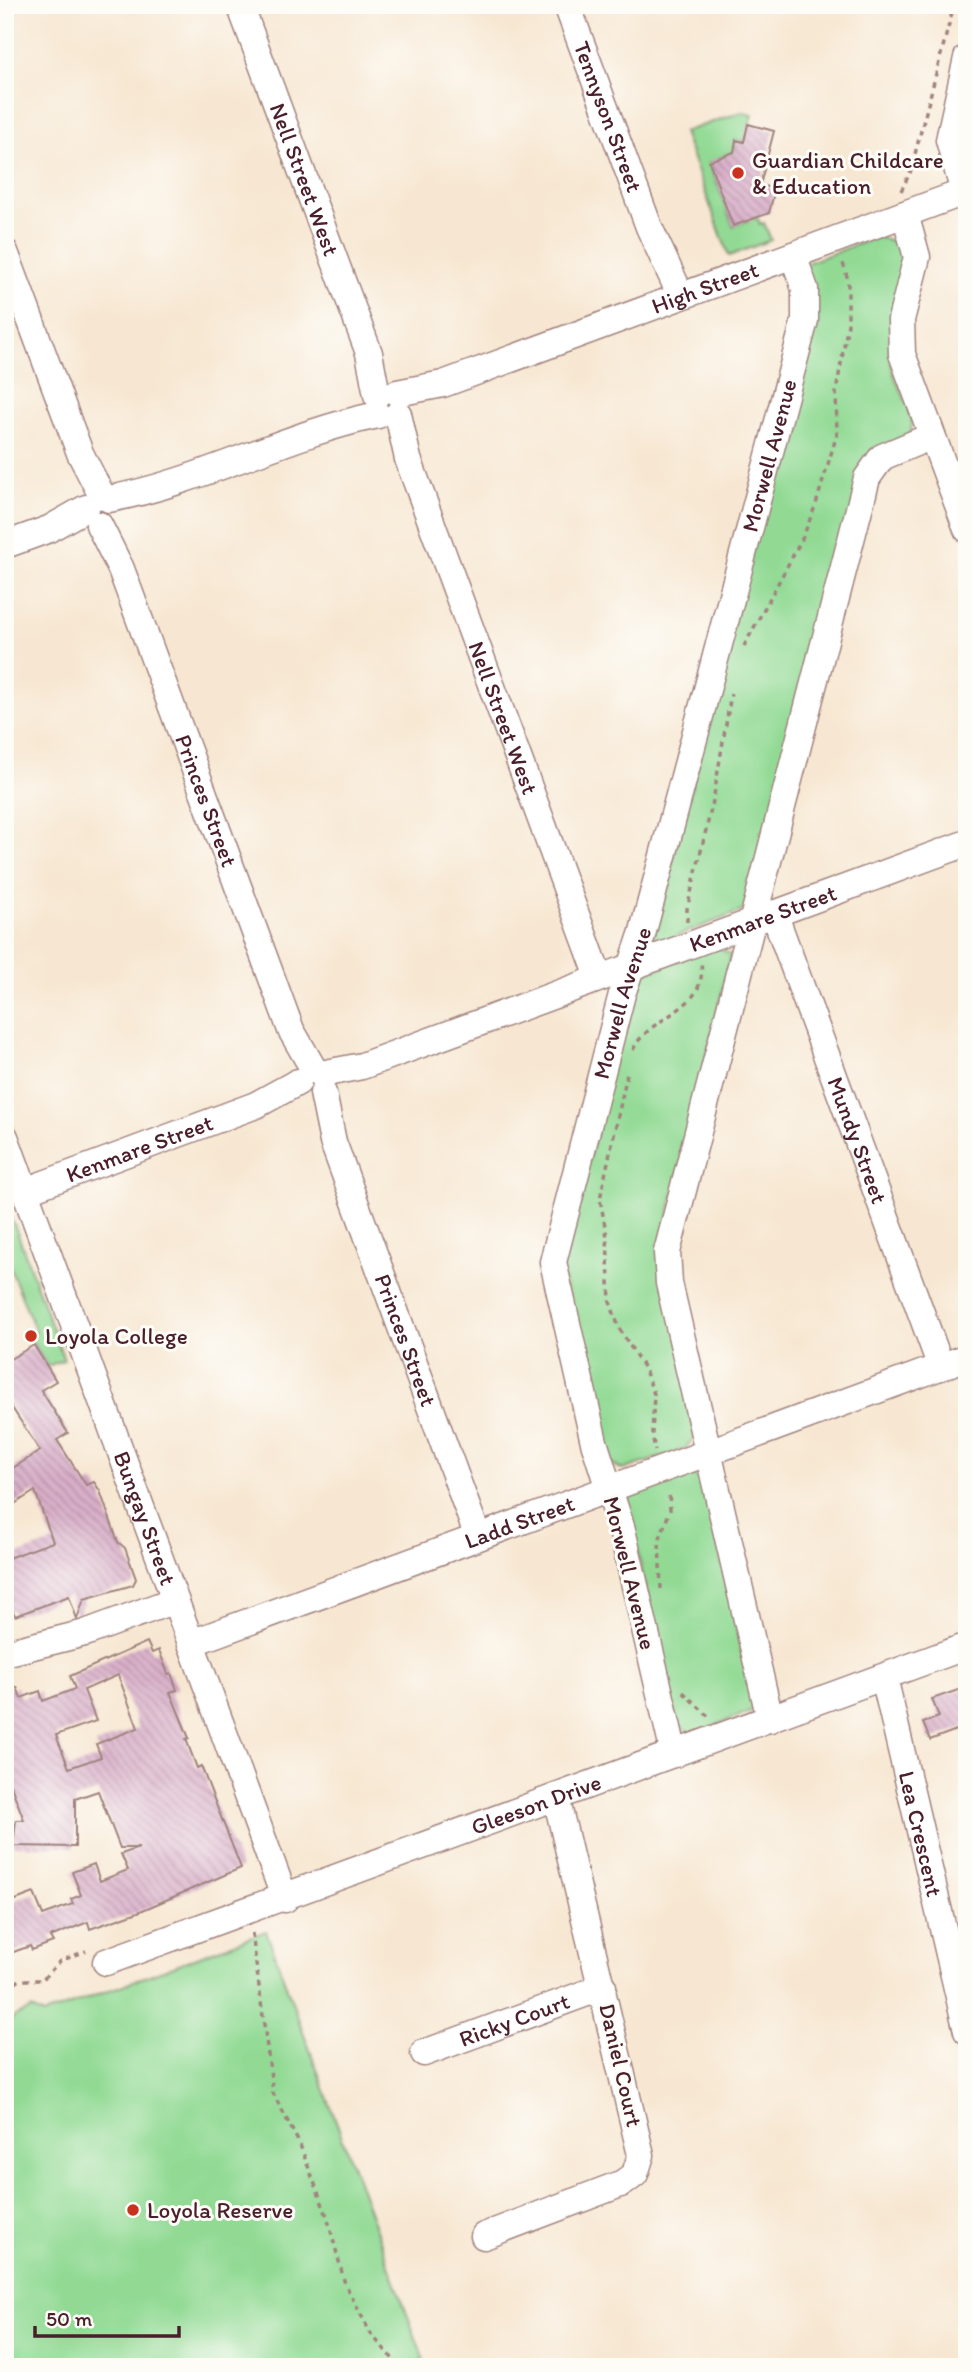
<svg xmlns="http://www.w3.org/2000/svg" width="972" height="2372" font-family="Itim,sans-serif">
  <defs>
    <pattern id="building-back-hatch" width="6" height="6" patternUnits="userSpaceOnUse" patternTransform="scale(1.75)"><rect width="6" height="6" fill="#d9afc9"/><path d="M-1 5l2 2M0 0l6 6M5-1l2 2" fill="none" stroke="#b28ea3"/></pattern>
  </defs>
  <rect width="100%" height="100%" fill="#fdfcf7"/>
  <filter id="ink" filterUnits="userSpaceOnUse"><feTurbulence type="fractalNoise" baseFrequency=".0143" numOctaves="2"/><feDisplacementMap in="SourceGraphic" scale="14" xChannelSelector="R" yChannelSelector="G"/><feConvolveMatrix kernelMatrix="1 2 1 2 8 2 1 2 1" color-interpolation-filters="sRGB"/></filter>
  <filter id="wash" filterUnits="userSpaceOnUse"><feTurbulence type="fractalNoise" baseFrequency=".00686" numOctaves="4" result="noise"/><feDisplacementMap in="SourceGraphic" scale="28" xChannelSelector="R" yChannelSelector="G"/><feGaussianBlur stdDeviation="1.57" result="paint"/><feColorMatrix in="noise" values="0 0 0 0 0 0 0 0 0 0 0 0 0 0 0 0 0 1.4 0 .05"/><feComposite in="paint" operator="in"/></filter>
  <g filter="url(#wash)">
    <rect width="100%" height="100%" fill="#f7e7d2"/>
    <!-- green -->
    <path fill="#92da94" stroke="#6e7c60" stroke-width="2" d="M742,112l11,3 -9,27 -8,-2 -2,12 -25,10 24,64 24,-9 3,7 4,-1 7,17 -42,16 -46,-124z
      M877,237l16,4c22,19 -2,89 -2,118 0,24 26,48 20,73l-27,15 -140,463 -85,33 -6,-4 158,-622 -7,-53z
      M715,946l16,9 -68,284 32,197 -10,13 -62,21 -13,-7 -49,-192 69,-277 12,-20z
      M7,1213l7,11 50,136 -17,6 -18,-30 7,-4 -31,-77z
      M689,1473l15,7 50,227 -3,4 -57,23 -17,-10 -51,-222 7,-10z
      M266,1931l158,429 -17,7h-402v-338l10,-13 17,-7 12,6z"/>
    <g id="blocks">
      <!-- building -->
      <path fill="url(#building-back-hatch)" fill-rule="evenodd" d="M748,124l26,7 -14,54 15,4 -6,24 -36,13 -24,-65 25,-9 2,-12 8,2z
        M34,1345l22,36 -15,9 27,43 -11,7 29,45 8,-3 6,9 18,51 7,6 11,31 -3,6 -49,14 -7,20 -8,-23 -54,20 -3,-7 -7,2v-52l48,-17 -18,-51 -30,19v-37l35,-22 -35,-54v-35z
        M147,1642l5,11 7,-3 9,24 3,-1 6,17 -7,2 19,46 -3,1 11,29 4,-2 40,102 -103,44 -48,17 -2,-7 -38,15 3,5 -21,8 -2,-4 -25,9v-59l8,16v-11l21,-8 9,22 30,-11 -2,-5 10,-4 -9,-23 22,-8 6,17 28,-11 -7,-16 18,-6h-19l-22,-57 -23,8v48l-62,-1 3,-26h8l-13,-34 -6,2v-97l12,-4 4,11 19,-7 3,10 32,-12 -5,-13zM118,1675l20,53 -42,16 5,13 -32,11 -13,-33 40,-14 -12,-31z
        M967,1687v39l-37,14 -7,-17 16,-6 -7,-18z"/>
    </g>
  </g>
  <g filter="url(#ink)">
    <use href="#blocks" fill-opacity="0" stroke="#a0837e" stroke-width="2"/>
    <g fill="none" stroke-linecap="round" stroke-linejoin="round">
      <!-- minor casing -->
      <g stroke="#a0837e" stroke-width="29">
        <g id="minor">
          <path id="s1" d="M240,5l129,348 8,42"/>
          <path id="s2" d="M567,5l82,222 32,69"/>
          <path d="M964,192l-15,-52 18,-82"/>
          <path d="M905,214l12,43 -16,63 1,34 65,175"/>
          <path d="M5,252l75,201 22,43"/>
          <path id="s3" d="M397,393l46,-9 524,-193"/>
          <path id="s4" d="M398,414l10,45 191,518"/>
          <path d="M109,499c93,-17 176,-65 269,-84"/>
          <path id="s5" d="M99,525l22,44 170,461 23,40"/>
          <path d="M5,545l44,-16 37,-21"/>
          <path id="s6" d="M774,913l167,454"/>
          <path id="s7" d="M321,1074l41,-8 605,-223"/>
          <path id="s8" d="M323,1093l10,49 145,395"/>
          <path id="s9" d="M5,1137l280,762"/>
          <path id="s10" d="M25,1191l231,-86 42,-23"/>
          <path id="s11" d="M191,1643l776,-286"/>
          <path d="M5,1653l80,-20 90,-33"/>
          <path id="s12" d="M884,1677l83,354"/>
          <path d="M770,1719l-101,-436 -2,-31 200,-774 15,-21 50,-21"/>
          <path id="s13" d="M674,1754l-52,-224 -28,-88 -41,-180 69,-268 20,-59 163,-615v-31l-12,-34"/>
          <path id="s14" d="M106,1962l861,-316"/>
          <path id="s15" d="M424,2053l179,-66"/>
          <path d="M484,2236l139,-53 12,-9 6,-19 -85,-358"/>
        </g>
      </g>
      <!-- path -->
      <path stroke="#a0837e" stroke-width="3.5" stroke-dasharray="5 5" stroke-linecap="butt" d="M901,191l9,-18 44,-168
        M744,646l59,-109 13,-33 21,-70 -1,-42 12,-68v-44l-6,-20
        M687,922v-13l26,-108 18,-107
        M633,1050c16,-36 75,-38 68,-87
        M627,1074l-27,125 7,38 3,65 9,26 26,42 9,24 -2,40 3,17
        M661,1589l-2,-48 11,-31 -1,-19
        M683,1692l27,26
        M252,1933l21,160 27,52 27,71 18,68 26,50 29,33
        M5,1985l17,-5h20l18,-19 26,-10"/>
      <!-- minor -->
      <use href="#minor" stroke="#fff" stroke-width="26"/>
    </g>
  </g>
  <!-- markers -->
  <g fill="#c8321e" stroke="#fdfcf7" stroke-width="2.5">
    <circle cx="738" cy="173" r="7"/>
    <circle cx="31" cy="1336" r="7"/>
    <circle cx="133" cy="2210" r="7"/>
  </g>
  <g text-anchor="middle" stroke-width="6" stroke-linejoin="round" paint-order="stroke">
    <!-- street labels -->
    <g font-size="23" fill="#4a1f2b" stroke="#fdfcf7">
      <text dy="8" stroke="none"><textPath href="#s2" startOffset="119">Tennyson Street</textPath></text>
      <text dy="8" stroke="none"><textPath href="#s1" startOffset="186">Nell Street West</textPath></text>
      <text dy="8" stroke="none"><textPath href="#s3" startOffset="326">High Street</textPath></text>
      <text dy="8" stroke="none"><textPath href="#s13" startOffset="1342">Morwell Avenue</textPath></text>
      <text dy="8" stroke="none"><textPath href="#s4" startOffset="322">Nell Street West</textPath></text>
      <text dy="8" stroke="none"><textPath href="#s5" startOffset="296">Princes Street</textPath></text>
      <text dy="8" stroke="none"><textPath href="#s7" startOffset="469">Kenmare Street</textPath></text>
      <text dy="8" stroke="none"><textPath href="#s13" startOffset="775">Morwell Avenue</textPath></text>
      <text dy="8" stroke="none"><textPath href="#s6" startOffset="242">Mundy Street</textPath></text>
      <text dy="8" stroke="none"><textPath href="#s10" startOffset="122">Kenmare Street</textPath></text>
      <text dy="8" stroke="none"><textPath href="#s8" startOffset="261">Princes Street</textPath></text>
      <text dy="8" stroke="none"><textPath href="#s9" startOffset="406">Bungay Street</textPath></text>
      <text dy="8" stroke="none"><textPath href="#s11" startOffset="350">Ladd Street</textPath></text>
      <text transform="translate(630 1573) rotate(76)" y="8">Morwell Avenue</text>
      <text dy="8" stroke="none"><textPath href="#s14" startOffset="458">Gleeson Drive</textPath></text>
      <text dy="8" stroke="none"><textPath href="#s12" startOffset="161">Lea Crescent</textPath></text>
      <text dy="8" stroke="none"><textPath href="#s15" startOffset="96">Ricky Court</textPath></text>
      <text transform="translate(621 2065) rotate(77)" y="8">Daniel Court</text>
    </g>
    <!-- poi labels -->
    <g font-size="23" fill="#4a1f2b" stroke="#fdfcf7" text-anchor="start">
      <text x="752" y="168">Guardian Childcare<tspan x="752" dy="26">&amp; Education</tspan></text>
      <text x="45" y="1344">Loyola College</text>
      <text x="147" y="2218">Loyola Reserve</text>
    </g>
  </g>
  <!-- margin -->
  <rect width="972" height="2372" fill="none" stroke="#fdfcf7" stroke-width="28"/>
  <!-- scale -->
  <path d="M35 2326v10h144v-10" fill="none" stroke="#4a1f2b" stroke-width="3.5"/>
  <text x="46" y="2326" font-size="21" fill="#4a1f2b" stroke="#fdfcf7" stroke-width="5" paint-order="stroke">50 m</text>
</svg>
